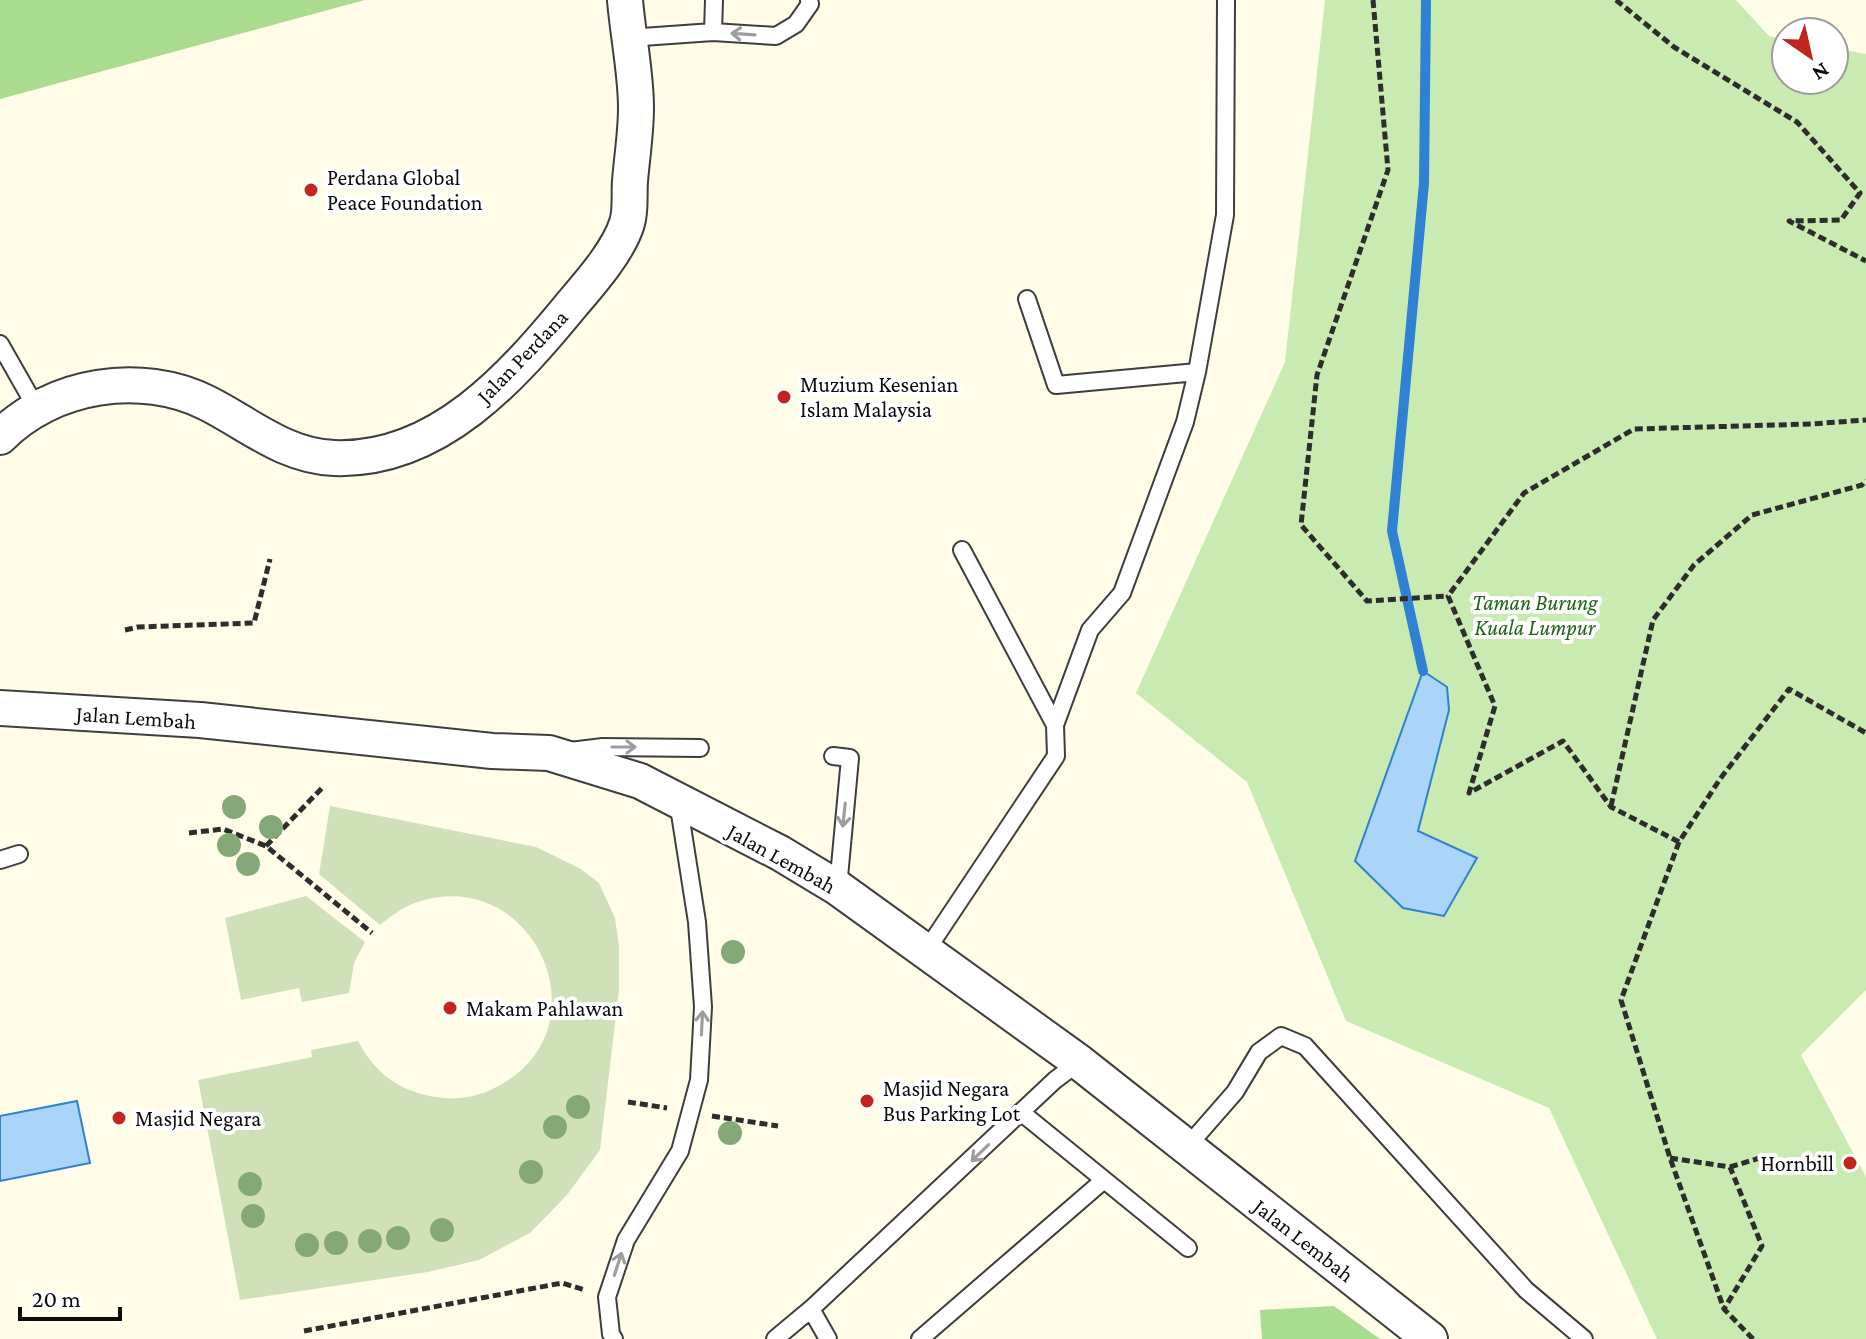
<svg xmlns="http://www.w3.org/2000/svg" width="1866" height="1339" font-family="'Crimson Pro',serif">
  <rect width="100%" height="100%" fill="#fffde8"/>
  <!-- green -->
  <path fill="#c9eab1" d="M1325,0h411l33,36 17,4v40h48v-32l32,6v936l-65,65 65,122v162h-209l-108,-231 -203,-87 -99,-239 -111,-89 149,-331z"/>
  <!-- forest -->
  <path fill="#aadc8f" d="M0,0h365l-365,99z
    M1334,1306l46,33h-118l-2,-29z"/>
  <!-- cemetery -->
  <path fill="#d0e1ba" d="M330,806l206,41 45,22 18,14 16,35 4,28v44l-19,160 -33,45 -37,38 -51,27 -51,12 -188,28 -42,-220 114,-23 -1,-7 47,-9c19,36 46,53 86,57 21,2 41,-4 58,-14 107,-62 26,-227 -92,-179 -10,4 -21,13 -30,20l-61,-51z
    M306,896l59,46 -11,21 -5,30 -47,9 -3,-14 -58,12 -16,-82z"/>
  <!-- water -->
  <path fill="#aad4f9" stroke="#2e81d3" stroke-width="2" d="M1423,671l24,16 2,23 -31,121 59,27 -33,58 -41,-8 -48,-47z
    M77,1101l13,62 -90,18v-65z"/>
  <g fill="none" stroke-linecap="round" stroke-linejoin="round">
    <!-- stream -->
    <path stroke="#2e81d3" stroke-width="10" d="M1423,671l-31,-140 32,-348 2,-183"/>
    <!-- lane casing -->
    <g stroke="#3e3e3e" stroke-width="20">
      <path id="lane" d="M713,32l1,-32
        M628,38l85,-6 63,4 20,-12 14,-20 -1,-4
        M1027,299l29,86 141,-13
        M0,344l37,65
        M1055,725l35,-95 32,-37 63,-171 12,-50 28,-157 1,-215
        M570,751l33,-4 97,1
        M833,756l17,2 -12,130
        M0,860l19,-6
        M926,951l130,-195 -1,-31 -93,-175
        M1022,1113l166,135
        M1186,1148l49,-56 24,-40 22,-16 24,10 221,244 58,49
        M811,1309l17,30
        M614,1339l-3,-5 -4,-37 19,-57 54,-89 19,-71 4,-73 -6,-85 -19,-121
        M775,1339l36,-30 244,-229 24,-18
        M920,1339l184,-159"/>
    </g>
    <!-- street casing -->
    <g stroke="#3e3e3e" stroke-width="38">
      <path id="street" d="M0,437c52,-53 141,-67 207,-34 42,21 77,53 127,55 104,4 179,-82 239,-155 18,-21 46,-53 54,-80 4,-12 2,-29 3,-42 2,-24 6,-49 6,-73 0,-35 -8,-72 -11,-108
        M0,708l200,12 292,31 57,2 91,28 140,72 58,35 241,174 351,277"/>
    </g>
    <!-- path -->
    <path stroke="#2d2d2d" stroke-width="5" stroke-dasharray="8 4" stroke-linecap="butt" d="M1373,0l15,170 -71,205 -16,150 66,76 81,-5
      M1616,0l58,47 123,75 63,71 -19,27 -52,1 77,40
      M125,630l13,-3 116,-4 16,-64
      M1611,806l42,-186 41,-55 58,-50 110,-30 4,-5
      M189,833l34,-4 43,17 106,87
      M1679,842l-68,-35 -48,-66 -94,52 26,-87 -47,-110 76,-103 110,-64 177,-5 55,-4
      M266,846l56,-58
      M628,1102l39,6
      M712,1116l66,10
      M1670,1158l60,9 32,79 -38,63
      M1730,1167l33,-10
      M304,1331l258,-48 23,7
      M1753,1339l-29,-30 -54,-151 -49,-158 58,-158 41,-63 69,-90 77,44"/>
    <!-- lane -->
    <use href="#lane" stroke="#fff" stroke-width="16"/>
    <!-- street -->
    <use href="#street" stroke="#fff" stroke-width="34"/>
  </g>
  <!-- trees -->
  <g fill="#85a976">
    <circle cx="234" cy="807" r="12"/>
    <circle cx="271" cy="827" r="12"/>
    <circle cx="229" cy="845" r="12"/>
    <circle cx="248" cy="864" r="12"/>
    <circle cx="733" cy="952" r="12"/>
    <circle cx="578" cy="1107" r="12"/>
    <circle cx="555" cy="1127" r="12"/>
    <circle cx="730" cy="1133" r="12"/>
    <circle cx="531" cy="1172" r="12"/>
    <circle cx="250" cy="1184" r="12"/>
    <circle cx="253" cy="1216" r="12"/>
    <circle cx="442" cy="1230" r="12"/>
    <circle cx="398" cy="1238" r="12"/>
    <circle cx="370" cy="1241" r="12"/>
    <circle cx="336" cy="1243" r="12"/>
    <circle cx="307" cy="1245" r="12"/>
  </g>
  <!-- one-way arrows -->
  <defs><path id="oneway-shaft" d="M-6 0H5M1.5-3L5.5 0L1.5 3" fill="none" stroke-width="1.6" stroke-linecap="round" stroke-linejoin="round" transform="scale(2)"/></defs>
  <g stroke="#9d9d9d">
    <use href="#oneway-shaft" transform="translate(743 34) rotate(-176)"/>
    <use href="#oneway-shaft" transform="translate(624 747)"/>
    <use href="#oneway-shaft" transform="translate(844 815) rotate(96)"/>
    <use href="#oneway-shaft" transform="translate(702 1023) rotate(-87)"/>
    <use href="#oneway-shaft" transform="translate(980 1153) rotate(136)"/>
    <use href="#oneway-shaft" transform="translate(618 1264) rotate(-72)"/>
  </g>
  <!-- markers -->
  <g fill="#c0261d" stroke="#fff" stroke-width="3">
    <circle cx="311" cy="190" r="8"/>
    <circle cx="784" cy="397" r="8"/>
    <circle cx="450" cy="1008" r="8"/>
    <circle cx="867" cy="1101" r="8"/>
    <circle cx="119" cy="1118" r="8"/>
    <circle cx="1850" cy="1163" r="8"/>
  </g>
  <g text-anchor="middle" stroke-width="8" stroke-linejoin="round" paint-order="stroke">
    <!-- poi labels -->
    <g font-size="22" fill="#0b0b0b" stroke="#fff" text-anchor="start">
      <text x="327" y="185">Perdana Global<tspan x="327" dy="25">Peace Foundation</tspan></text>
      <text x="800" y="392">Muzium Kesenian<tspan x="800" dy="25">Islam Malaysia</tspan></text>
      <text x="466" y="1016">Makam Pahlawan</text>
      <text x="883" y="1096">Masjid Negara<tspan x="883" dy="25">Bus Parking Lot</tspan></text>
      <text x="135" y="1126">Masjid Negara</text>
      <text x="1834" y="1171" text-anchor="end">Hornbill</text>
    </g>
    <!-- street labels -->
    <g font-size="22" fill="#0b0b0b" stroke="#fff">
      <text transform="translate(522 356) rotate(-46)" y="8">Jalan Perdana</text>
      <text transform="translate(136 717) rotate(4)" y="8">Jalan Lembah</text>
      <text transform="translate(782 858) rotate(29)" y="8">Jalan Lembah</text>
      <text transform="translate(1304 1240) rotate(38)" y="8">Jalan Lembah</text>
    </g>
    <!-- park labels -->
    <g font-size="22" font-style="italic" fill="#216419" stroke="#fff">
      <text x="1535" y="610">Taman Burung<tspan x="1535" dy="25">Kuala Lumpur</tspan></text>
    </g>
  </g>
  <!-- north arrow -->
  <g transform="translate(1810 56) rotate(146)"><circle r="38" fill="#ffffff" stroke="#9d9d9d" stroke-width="2"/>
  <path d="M0-6L14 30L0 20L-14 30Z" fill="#c0261d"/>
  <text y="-12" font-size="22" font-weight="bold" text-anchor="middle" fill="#0b0b0b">N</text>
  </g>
  <!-- scale -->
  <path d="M20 1307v12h100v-12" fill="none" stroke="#0b0b0b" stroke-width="4"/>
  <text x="32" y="1307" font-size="24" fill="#0b0b0b" stroke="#ffffff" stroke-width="6" paint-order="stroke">20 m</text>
</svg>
